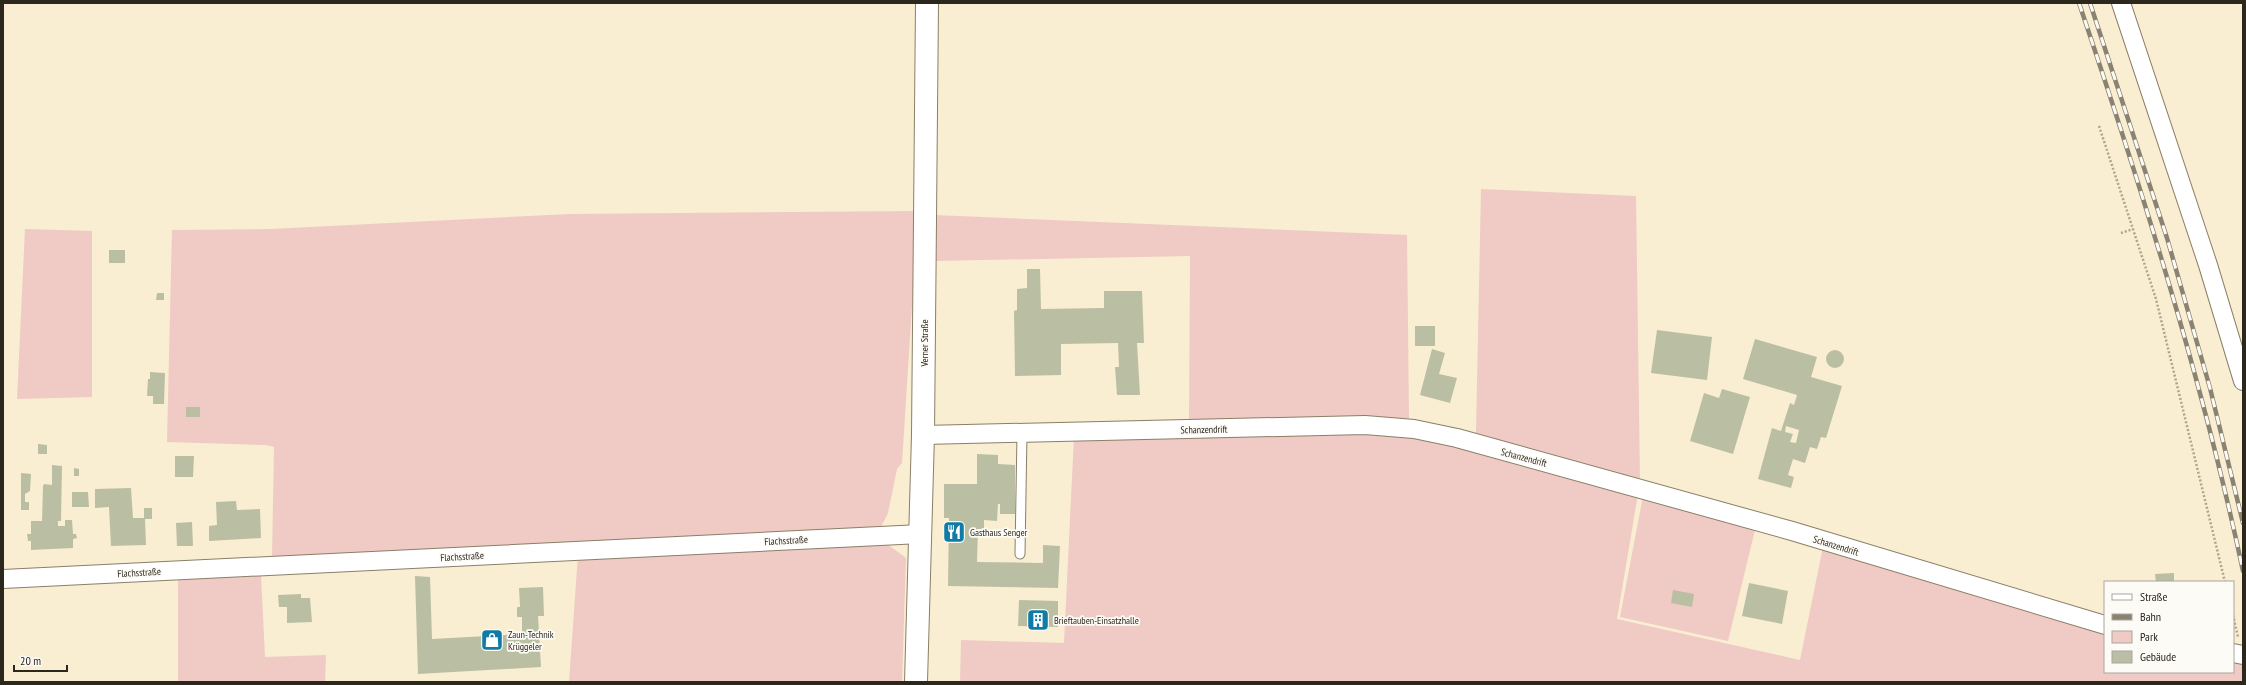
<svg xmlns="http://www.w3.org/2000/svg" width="2246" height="685" font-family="'PT Sans Narrow',sans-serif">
  <rect width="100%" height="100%" fill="#f9edd2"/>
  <!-- green -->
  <path fill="#f0cac4" d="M1481,189l155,7 4,286 -164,-49z
    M918,211l-16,252 -5,6 -9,44 -7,14 -609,32 2,-112 -8,-2 -99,-3 5,-212 98,-1 300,-15z
    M934,215l473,20 2,185 -220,4 1,-168 -256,5z
    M25,229l67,2v166l-75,2z
    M1417,433l221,61 -21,125 183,41 23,-113 282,83v42h128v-11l10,2v19h-1283l1,-42 103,3 10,-206z
    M1643,496l113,30 -28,115 -108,-24z
    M883,541l23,17 -4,124h-333l9,-127z
    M261,575l4,82 61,-2 -1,27h-147v-104z"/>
  <!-- building -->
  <path fill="#babfa4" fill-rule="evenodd" d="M109,250h16v13h-16z
    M1027,269h13l1,40 63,-1v-17h38l2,52h-7l3,52h-23l-2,-28h4l-1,-24 -57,1v31l-46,1 -1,-65 3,-1v-21l10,-1z
    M157,293h7v7h-8z
    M1415,326h20v20h-20z
    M1657,330l55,7 -5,43 -56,-7z
    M1755,339l62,18 -6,20 31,9 -16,52 -5,-1 -4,12 -7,-2 -5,16 -12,-4 -5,16 6,2 -3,11 -33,-9 14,-51 9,3 9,-28 4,2 3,-10 -54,-16zM1786,426l13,4 -3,13 -6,-1 3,-8 -8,-2z
    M1432,349l13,4 -6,21 18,4 -7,25 -30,-8z
    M1826 359a9 9 0 1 1 18 0a9 9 0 1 1-18 0Z
    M150,372l15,1 -1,31h-11v-8h-6l1,-17h2z
    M1722,389l28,8 -17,57 -43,-13 14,-48 15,5z
    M186,407h14v10h-14z
    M38,444l9,1v9h-9z
    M977,454l21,1v9l17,1v49h-15v-10h-2l-1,17 -13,-1v9h-6l-1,33 66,1v-18l17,1 -2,42 -110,-2 1,-68h-5v-34h33z
    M175,456h19l-1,21h-18z
    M52,465l10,1 -1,55h-3v5h7v-6h7l1,14h3l1,4 -4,1v9l-42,2v-9h-3l-1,-7h4v-13h11l1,-35 1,-2 8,1z
    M74,468l5,1v7h-5z
    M21,473l10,1 -1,17 -5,3v8h4v8h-8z
    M131,488l2,30h11v-10h8v11h-7l1,26 -35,1 -2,-39 -14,1v-19z
    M72,492h16l1,15h-17z
    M236,501l1,9 23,-1 1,29 -52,3v-15l8,-1 -1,-23z
    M192,522l1,24h-16l-1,-23z
    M2174,573v9h-18l-1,-8z
    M415,576l15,1 2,62 90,-5v-17h-5v-10h3l-1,-19 24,-1 1,29h-6l3,51 -123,7z
    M1749,583l39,8 -6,33 -40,-8z
    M1673,590l21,4 -2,13 -21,-4z
    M301,594v4h9l2,24 -25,1v-16h-8l-1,-12z
    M1019,600l39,1v26l-40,-1z"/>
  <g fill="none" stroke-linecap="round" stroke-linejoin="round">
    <!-- service casing -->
    <g stroke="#8a7f67" stroke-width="11">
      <path id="service" d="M1020,554l2,-121"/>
    </g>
    <!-- minor casing -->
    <g stroke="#8a7f67" stroke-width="20">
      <path id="minor" d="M2121,3l87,262 35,116
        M923,435l442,-10 49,4 43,9 335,93 313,94
        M3,579l918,-45
        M2233,653l10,2"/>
    </g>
    <!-- tertiary casing -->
    <g stroke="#8a7f67" stroke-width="24">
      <path id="tertiary" d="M916,682l7,-247 4,-432"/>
    </g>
    <!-- path -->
    <path stroke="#aea590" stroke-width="2.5" stroke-dasharray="2 2" stroke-linecap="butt" d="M2099,126l57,173 69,283
      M2121,233l12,-4
      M2233,615l5,22"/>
    <!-- service -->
    <use href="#service" stroke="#fff" stroke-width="9"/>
    <!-- minor -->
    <use href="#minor" stroke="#fff" stroke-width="18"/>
    <!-- tertiary -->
    <use href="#tertiary" stroke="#fff" stroke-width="22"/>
    <!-- rail casing -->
    <g stroke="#8b8371" stroke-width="4.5">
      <path id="rail" d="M2079,3c63,187 123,375 164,568
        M2090,3l77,235 43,150 33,135"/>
    </g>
    <!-- rail -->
    <use href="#rail" stroke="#fdfbf6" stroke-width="3" stroke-dasharray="9" stroke-linecap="butt"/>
  </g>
  <!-- icons -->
  <defs>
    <g id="restaurant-square" transform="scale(1.15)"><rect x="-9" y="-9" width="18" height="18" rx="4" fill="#107ca5" stroke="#fdfbf6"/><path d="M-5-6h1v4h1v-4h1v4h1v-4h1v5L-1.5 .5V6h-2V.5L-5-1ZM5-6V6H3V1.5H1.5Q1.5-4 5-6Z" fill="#fff"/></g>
    <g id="building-square" transform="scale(1.15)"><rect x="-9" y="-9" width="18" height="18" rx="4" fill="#107ca5" stroke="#fdfbf6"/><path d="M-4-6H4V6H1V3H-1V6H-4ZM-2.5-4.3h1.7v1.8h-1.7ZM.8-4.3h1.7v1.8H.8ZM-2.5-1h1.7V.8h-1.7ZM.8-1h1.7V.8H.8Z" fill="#fff"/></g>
    <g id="shop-square" transform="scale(1.15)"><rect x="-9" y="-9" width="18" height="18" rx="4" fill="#107ca5" stroke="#fdfbf6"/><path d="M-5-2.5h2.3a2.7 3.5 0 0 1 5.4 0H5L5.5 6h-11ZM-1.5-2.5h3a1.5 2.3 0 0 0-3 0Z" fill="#fff"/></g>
  </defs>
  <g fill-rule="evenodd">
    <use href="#restaurant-square" x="954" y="532"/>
    <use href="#building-square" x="1038" y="620"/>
    <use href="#shop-square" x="492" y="640"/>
  </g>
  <g text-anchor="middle" stroke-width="3.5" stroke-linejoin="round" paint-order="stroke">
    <!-- street labels -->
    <g font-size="10" fill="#2b271d" stroke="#fdfbf6">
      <text transform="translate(924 343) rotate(-90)" y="4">Verner Straße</text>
      <text transform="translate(1204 429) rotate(-1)" y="4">Schanzendrift</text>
      <text transform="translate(1524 457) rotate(15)" y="4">Schanzendrift</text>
      <text transform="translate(786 540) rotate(-3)" y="4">Flachsstraße</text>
      <text transform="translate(1836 545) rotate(17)" y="4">Schanzendrift</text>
      <text transform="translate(462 556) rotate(-3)" y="4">Flachsstraße</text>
      <text transform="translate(139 572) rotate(-3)" y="4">Flachsstraße</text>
    </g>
    <!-- poi labels -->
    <g font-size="10" fill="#2b271d" stroke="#fdfbf6" text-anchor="start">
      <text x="970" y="536">Gasthaus Senger</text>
      <text x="1054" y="624">Brieftauben-Einsatzhalle</text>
      <text x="508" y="638">Zaun-Technik<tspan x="508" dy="12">Krüggeler</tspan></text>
    </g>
  </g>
  <!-- border -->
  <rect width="2246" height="685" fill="none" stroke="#2b271d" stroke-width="8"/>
  <!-- legend -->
  <rect x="2104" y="581" width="130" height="92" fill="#fdfbf6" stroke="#a9a69f"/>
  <rect x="2112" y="594" width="20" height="6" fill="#ffffff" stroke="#a9a69f"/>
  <text x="2140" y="601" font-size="12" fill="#2b271d">Straße</text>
  <rect x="2112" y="614" width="20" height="6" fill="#8b8371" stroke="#a9a69f"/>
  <text x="2140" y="621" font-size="12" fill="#2b271d">Bahn</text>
  <rect x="2112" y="631" width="20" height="12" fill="#f0cac4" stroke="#a9a69f"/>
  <text x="2140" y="641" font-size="12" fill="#2b271d">Park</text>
  <rect x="2112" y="651" width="20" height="12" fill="#babfa4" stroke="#a9a69f"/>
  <text x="2140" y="661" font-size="12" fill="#2b271d">Gebäude</text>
  <!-- scale -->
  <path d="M14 665v6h53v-6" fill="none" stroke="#2b271d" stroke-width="2"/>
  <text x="20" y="665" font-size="12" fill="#2b271d" stroke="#fdfbf6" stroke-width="3" paint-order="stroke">20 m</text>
</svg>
